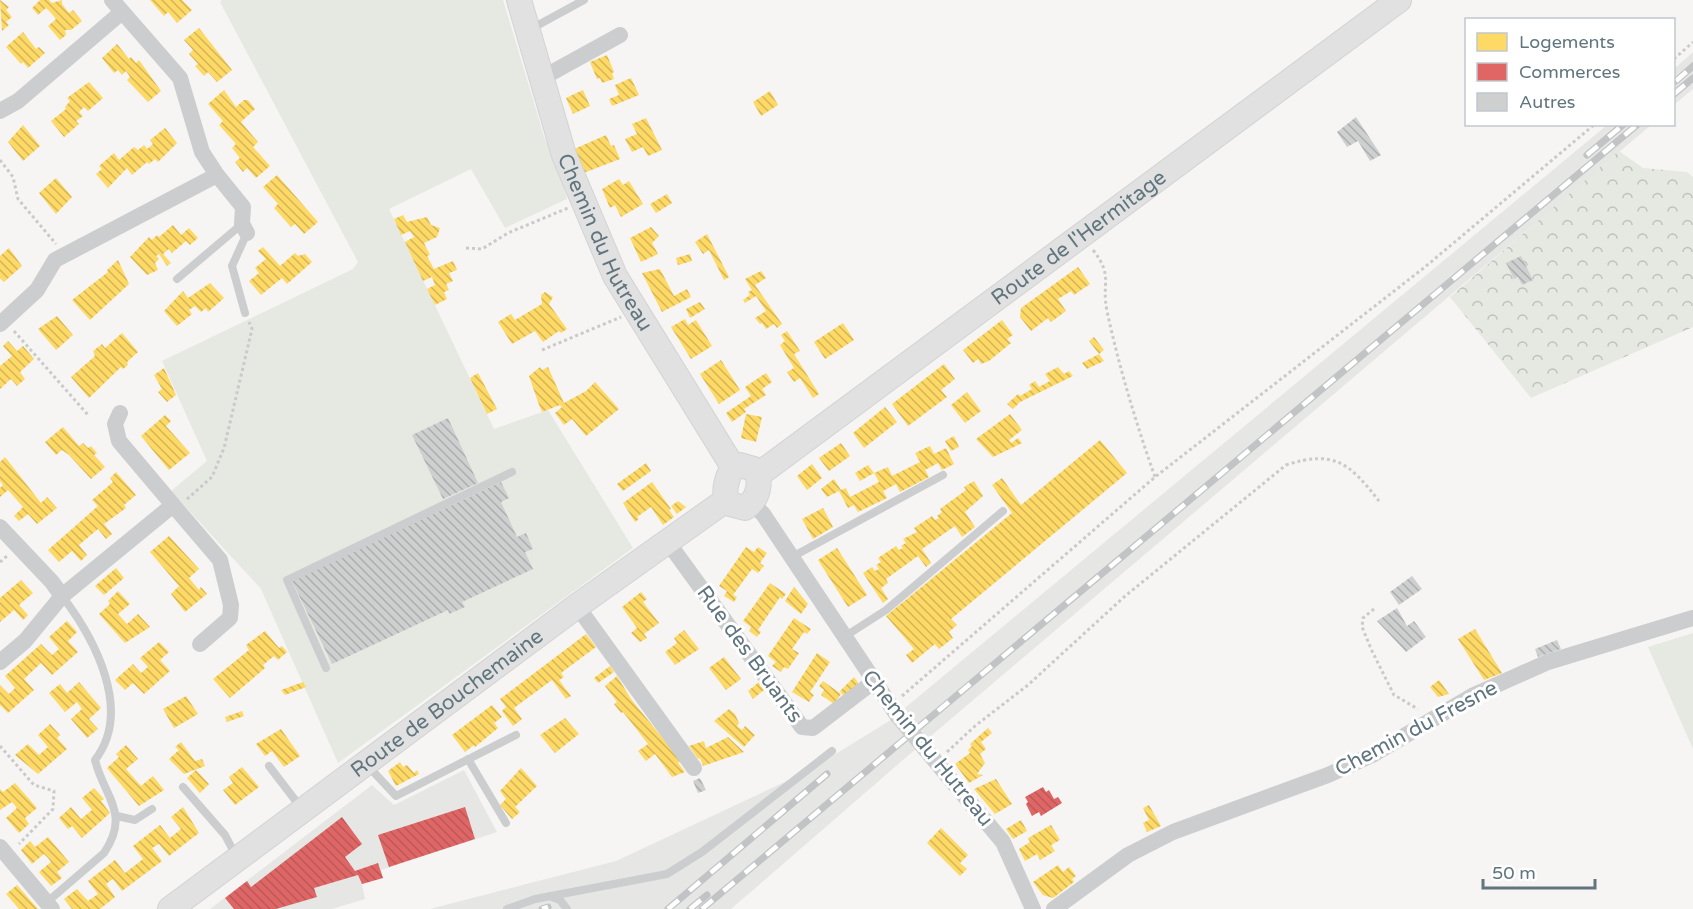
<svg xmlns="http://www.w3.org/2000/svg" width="1693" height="909" font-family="'Varela Round',sans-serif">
  <defs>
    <pattern id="forest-crowns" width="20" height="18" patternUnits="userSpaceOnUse" patternTransform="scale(1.5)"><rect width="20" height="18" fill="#e6e8e2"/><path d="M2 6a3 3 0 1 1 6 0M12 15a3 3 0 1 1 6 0" fill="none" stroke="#bec1bc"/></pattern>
    <pattern id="homes-back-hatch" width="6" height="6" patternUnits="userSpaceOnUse" patternTransform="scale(1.5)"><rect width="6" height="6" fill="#ffd966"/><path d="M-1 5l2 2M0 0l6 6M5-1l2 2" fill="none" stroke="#d2b559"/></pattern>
    <pattern id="shops-back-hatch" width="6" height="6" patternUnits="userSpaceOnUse" patternTransform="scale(1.5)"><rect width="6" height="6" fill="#e06666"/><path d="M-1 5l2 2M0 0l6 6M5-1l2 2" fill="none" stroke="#b95959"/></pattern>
    <pattern id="building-back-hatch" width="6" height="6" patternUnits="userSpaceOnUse" patternTransform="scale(1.5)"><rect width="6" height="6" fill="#ced0d0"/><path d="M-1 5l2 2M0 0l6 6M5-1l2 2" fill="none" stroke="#abadae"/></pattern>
  </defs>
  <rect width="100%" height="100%" fill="#f6f5f4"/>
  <!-- built -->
  <path fill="#e6e7e5" d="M1693,52v37l-19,16v-36z
    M1607,125h44l-726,616 -25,-29z
    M894,718l24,29 -187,162h-301l186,-48 192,-90z
    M464,770l33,62 -116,38 2,8 -21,6 3,15 -33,10h-122l162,-124 22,20z"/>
  <!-- green -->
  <path fill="#e6e8e2" d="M222,0h281l41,136 18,42 5,21 -62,29 -34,-59 -82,40 105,220 54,-19 85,138 -295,215 -77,-174 -90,-98 36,-30 -45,-100 191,-92 5,-7 -138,-260z
    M1693,633v116l-45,-102z"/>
  <!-- forest -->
  <path fill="url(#forest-crowns)" d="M1619,151l24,17 44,4 6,5v150l-162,71 -81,-101z"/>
  <!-- homes -->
  <path fill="url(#homes-back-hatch)" d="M0,0l9,7 -3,3 6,7 -6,5 3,3 -7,6z
    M40,0h9l3,3 10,-3v4l7,9 4,-3 9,11 -11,9h-6l1,5 -6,5 -12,-14 8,-7 -4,-5 -6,-6 -8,7 -6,-7z
    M150,0h32l10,10 -15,13 -9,-11 -4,4z
    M199,28l33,42 -15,12 -9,-10 -4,4 -9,-10 3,-2 -9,-10 4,-4 -9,-10z
    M23,32l13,17 3,-2 6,6 -17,15 -5,-6 -2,2 -15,-17z
    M117,44l12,15 2,-2 5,6 3,-3 22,31 -13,11 -21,-22 3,-3 -4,-6 -4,4 -4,-5 -4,3 -12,-15z
    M607,55l7,17 -2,1 2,6 -12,4 -2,-5 -3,1 -7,-17z
    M631,78l8,17 -27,11 -3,-7 10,-4 -4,-10z
    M89,82l14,16 -15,13 -4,-4 -5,5 4,4 -7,5 3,3 -15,13 -13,-16 15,-12 -1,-2 5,-6 -3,-3z
    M224,90l12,17 8,-7h4l7,9 -14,13 17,20 -5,5 17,19 -14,12 -9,-10 -4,4 -8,-10 5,-4 -8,-10 4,-4 -17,-19 4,-4 -15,-17z
    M583,90l7,16 -17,8 -7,-16z
    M770,91l8,14 -17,11 -8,-14z
    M646,118l16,32 -14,6 -5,-9 -11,5 -7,-13 12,-5 -5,-10z
    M23,125l17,21 -17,15 -15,-19z
    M165,128l12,15 -19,19 -3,-3 -6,5 -2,-2 -15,13 -5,-7 -19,20 -12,-14 6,-5 -3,-3 15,-13 5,7 15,-13 4,3 6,-5 3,4 6,-5 -3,-4z
    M606,135l5,11 3,-1 6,14 -39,15 -9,-24z
    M277,175l41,47 -14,12 -9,-10 -4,3 -17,-19 4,-4 -15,-17z
    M56,178l16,19 -16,17 -17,-21z
    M619,179l4,6 6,-4 14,23 -22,13 -6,-12 -5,3 -8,-19z
    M667,194l5,9 -16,10 -6,-9z
    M403,215l4,7 20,-5 4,8 9,3 -3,9 -13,6 6,12 -3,1 7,13 19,-8 4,9 -8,3 4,8 -7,3 3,6 -5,2 3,7 -12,6 -8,-16 8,-4 -3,-8 -9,4 -18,-39 9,-5 -4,-6 -9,4 -7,-16z
    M173,225l8,10 8,-7 9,10 -8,7 -4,-4 -14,12 -3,-4 -6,5 8,9 -4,3 -8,-12 -3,2 3,3 -4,4 3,7 -11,5 -17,-18 19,-20 3,3 5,-5 2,2z
    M651,227l8,9 -7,7 6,11 -17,8 -11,-24z
    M707,234l22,43 -5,3 -15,-30 -6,4 -8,-12z
    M263,247l17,19 15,-13 3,3 7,-2 7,8 -25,22 -5,-6 -21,17 -12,-14 10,-8 -4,-5 11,-9 -8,-8z
    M9,248l13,18 -18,16 -4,-4v-22z
    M690,254l2,7 -14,4 -2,-7z
    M118,260l11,24 -39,36 -18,-20 36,-28 -1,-2z
    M1078,267l12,17 -16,11 -3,-4 -13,8 8,12 -15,11 -3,-4 -17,13 -11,-14 1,-9z
    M660,269l14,27 13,-7 4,8 -29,15 -20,-39z
    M761,271l5,7 -11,7 27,39 -5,4 -3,-4 -8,5 -4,-6 -2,1 -5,-6 11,-7 -10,-15 -11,7 -2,-3 7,-5 -2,-3 4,-2 -7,-11z
    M210,283l14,15 -16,14 -2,-4 -5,4 -6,-6 -6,4 3,4 -15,12 -13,-15 19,-20 5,7z
    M545,292l8,5 -4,7 18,25 -6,4 -2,-2 -16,11 -8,-11 -23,13 -14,-22 13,-8 4,6 27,-16 -1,-9z
    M700,302l5,7 -15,9 -4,-9z
    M57,316l16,19 -17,15 -18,-21z
    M685,319l3,6 8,-5 16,26 -21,13 -20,-32z
    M1002,320l11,15 -6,4 4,4 -22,18 -8,3 -3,-5 -5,4 -10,-13z
    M843,323l11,17 -29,19 -11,-17z
    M787,331l13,20 -6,3 25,40 -6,4 -13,-20 -6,4 -7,-10 7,-4 -14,-23 5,-4 -4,-6z
    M122,333l16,19 -11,10 1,3 -5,4 -2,-2 -32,31 -18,-21 24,-21 -2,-5 9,-7 3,4z
    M1094,337l10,13 -5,4 -10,-13z
    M8,341l9,10 6,-5 11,13 -14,13 5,7 -8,7 -6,-7 -11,10v-23l12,-10 -9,-10z
    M1099,354l5,7 -17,8 -5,-6z
    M721,360l19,30 -21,14 -19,-30z
    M944,364l11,15 -14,11 6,7 -39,29 -16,-22z
    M540,367l2,3 6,-3 16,36 22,-12 9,-9 24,27 -33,27 -14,-17 -8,6 -9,-12 7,-6 -2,-2 -18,7 -4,-10 -9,-26z
    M1058,367l6,7 5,-3 4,5 -53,26 -7,7 -6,-5 11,-10 2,2 12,-7 -3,-4 6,-4 4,6 11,-6 -5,-7z
    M164,368l12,27 -9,7 -9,-10 4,-3 -8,-14z
    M478,373l19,36 -10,5 -17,-36z
    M766,373l6,9 -10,7 4,6 -22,14 2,3 -14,10 -6,-9 25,-17 -6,-9z
    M967,392l14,19 -16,12 -14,-18z
    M885,407l12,15 -33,26 -11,-15z
    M746,414l16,3 -6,25 -15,-4z
    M1010,414l12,16 -13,10 2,3 7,-5 4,5 -29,14 -17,-18z
    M165,415l6,6 -5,5 24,27 -21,17 -28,-34z
    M63,427l16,19 4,-3 5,5 3,-2 6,7 -3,2 11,12 -14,12 -22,-24 -7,-5 -6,5 -11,-13z
    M954,436l5,11 -8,4 -6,-10z
    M1100,440l27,33 -176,146 6,6 -8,7 4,6 -14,11 -4,-5 -23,19 -6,-8 8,-6 -28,-33 126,-103 -20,-28 10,-7 19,27z
    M841,443l9,13 -21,15 -10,-13z
    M930,446l4,8 12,-6 8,16 -12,6 -4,-7 -13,7 4,7 -29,15 -4,-8 -13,7 4,7 -29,14 -4,-7 -6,3 -9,-17 -12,6 -6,-8 13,-10 7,11 5,-2 4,9 29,-15 -5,-9 14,-6 4,9 28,-14 -5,-9z
    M5,457l36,46 6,-6 10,11 -20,16 -9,-10 -9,7 -5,-5 9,-9 -15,-17 -8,7v-9l3,-3 -3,-4v-19z
    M646,463l5,8 -28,20 -6,-7z
    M812,464l10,14 -15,12 -10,-14z
    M868,465l6,8 -14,8 -5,-8z
    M116,472l20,23 -12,10 2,3 -22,16 8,10 -6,5 -8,-10 -19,16 8,10 -6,6 -9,-10 -13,11 -11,-12 50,-44 -6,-6 21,-18 -3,-4z
    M974,481l9,15 -18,16 10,15 -13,10 -7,-11 -33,23 9,14 -5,4 -8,-11 -32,23 2,4 -7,5 7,11 -5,4 -20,-30 9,-6 3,4 4,-2 -3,-4 5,-3 -3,-4 18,-12 3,4 4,-2 -2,-2 5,-3 -3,-4 14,-7 -3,-4 18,-12 3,4 4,-2 -2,-2 5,-4 -2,-3 26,-19 -2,-3z
    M652,482l19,27 -2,1 5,7 -11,8 -12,-18 -14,10 2,2 -4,3 -12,-19z
    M678,501l8,6 -9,7 -6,-8z
    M823,508l10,19 -20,12 -11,-20z
    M169,536l30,33 -10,9 10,12 2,-3 6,7 -22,18 -14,-18 8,-8 -29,-34z
    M746,547l8,5 4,-5 9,6 -7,10 4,3 -6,7 -6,-4 -19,26 4,2 -3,5 -10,-6 3,-5 -8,-5z
    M837,548l30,47 -19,12 -30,-47z
    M116,568l8,10 -20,17 -9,-9z
    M21,580l12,13 -14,12 9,10 -5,5 -9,-10 -14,12v-24z
    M770,583l16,11 -4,5 -2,-2 -22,33 3,2 -4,5 -8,-6 2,-4 -8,-6z
    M794,587l14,17 -7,10 -16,-13z
    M118,591l12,13 -12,10 9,10 11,-10 12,13 -25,16 -26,-29 11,-10 -2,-3z
    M641,592l6,7 -4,3 16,21 -15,11 3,4 -7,4 -9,-9 6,-5 -15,-21z
    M794,618l17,11 -4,5 -3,-2 -12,17 7,4 -11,16 -4,-2 -3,5 -9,-6 4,-4 -8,-6z
    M67,621l10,11 -9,9 10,11 -26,23 -11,-12 -17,16 10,11 -26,23 -8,-8v-20l9,9 6,-6 -10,-12 36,-32 11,11 7,-6 -10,-12z
    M1475,629l27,44 -18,7 -26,-41z
    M684,630l15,19 -24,16 -10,-13 12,-9 -3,-5z
    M265,631l14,17 3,-2 5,6 -9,8 -4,-4 -11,9 2,3 -35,30 -17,-19 36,-29 -3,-5z
    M586,634l10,13 -35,26 3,4 -5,3 12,16 -5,3 -14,-19 -38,28 8,11 -9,7 -11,-15 4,-4 -6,-8z
    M159,642l10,10 -9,8 10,11 -26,23 -11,-11 -8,7 -10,-10 18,-16 8,9 7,-6 -8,-9z
    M817,653l13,9 -20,30 4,3 -5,7 -17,-10z
    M724,657l17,22 -15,11 -17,-22z
    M610,666l4,6 -16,11 -4,-5z
    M617,676l14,23 50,62 -3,2 7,9 -13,5 -17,-23 -9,7 -8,-10 10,-7 -25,-32 -2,1 -7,-9 3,-2 -12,-16z
    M854,677l7,10 -15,12 -6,-8z
    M1439,680l10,14 -11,3 -8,-10z
    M823,681l18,13 -7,10 -13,-9 3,-5 -5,-4z
    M79,682l22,26 -12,11 9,10 -11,9 -16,-19 11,-10 -5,-7 -12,10 -16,-19 11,-9 7,9z
    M303,682l3,5 -21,8 -4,-5z
    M759,682l5,8 -11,9 -5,-8z
    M186,696l12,18 -24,14 -11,-19z
    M492,705l10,12 -8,6 4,5 -23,19 -1,-2 -9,7 -13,-17z
    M729,709l6,5 4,9 -2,3 5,4 3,-4 10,9 -11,12 -30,-26z
    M242,711l2,5 -17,6 -2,-5z
    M565,718l14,16 -24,19 -15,-18z
    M50,724l10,11 -3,3 10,11 -29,25 -23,-19 13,-11 11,11 9,-8 -10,-12z
    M988,728l4,5 -11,9 5,7 -6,5 5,9 -8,11 6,1 -14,8 -14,-19 15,-11 -2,-3 4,-4 -2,-2z
    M281,729l19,27 -16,11 -12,-16 -7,5 -9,-12z
    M728,737l16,15 -41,14 -3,-8 -2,1 -9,-13 15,-5 2,7z
    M181,742l14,19 7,-2 3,7 -21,8 -15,-15 10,-9 -4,-3z
    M126,745l12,14 -12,10 7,8 8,9 12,-10 11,14 -25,16 -32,-38 12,-11 -3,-3z
    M400,762l3,5 4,-2 7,8 3,-3 2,4 -23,12 -8,-15z
    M242,767l17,20 -24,18 -12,-15 10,-7 -4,-6z
    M521,768l16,18 -22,21 5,5 -8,7 -12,-14 6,-6 -6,-8z
    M196,770l13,14 -9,9 -13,-15z
    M996,779l16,25 -17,10 -21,-25z
    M15,783l22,25 -12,10 4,6 -10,9 -13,-15 11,-10 -5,-6 -12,8v-21l3,3z
    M94,788l10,11 -3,2 9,12 -28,25 -10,-12 -4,3 -9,-11 12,-11 10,12 11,-9 -10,-12z
    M1149,805l12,21 -14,6 -4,-9 6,-3 -6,-12z
    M183,807l16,26 -30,23 -10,-12 -7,4 10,13 -40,30 -9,-12 -3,2 -4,3 9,13 -15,12h-28l-8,-10 13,-10 11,12 10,-7 -10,-13 27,-21 10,13 18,-14 -10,-13 27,-21 10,13 11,-9 -10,-12z
    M1021,820l6,11 -14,8 -7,-10z
    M1051,825l9,15 -9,5 4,6 -15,9 -3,-6 -12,7 -6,-12 11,-7 -2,-4z
    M941,828l27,27 -8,8 7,6 -7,7 -33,-33z
    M48,837l21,25 -12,10 5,6 -11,8 -12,-14 12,-10 -3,-4 -4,-4 -12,10 -11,-14 9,-9 5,6z
    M1058,865l5,7 6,-5 7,9 -4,3 2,3 -21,16 -10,-3 -10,-13z
    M17,885l21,24h-19l-13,-15z"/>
  <!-- shops -->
  <path fill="url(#shops-back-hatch)" d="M1043,787l3,5 3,-2 5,9 4,-2 4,6 -21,13 -2,-4 -7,4 -6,-12 2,-2 -3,-5z
    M465,807l10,32 -86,28 -11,-32z
    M342,817l20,27 -17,13 10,14 23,-8 5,15 -21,6 -4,-9 -44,13 3,9 -41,12h-42l-9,-11 22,-17 4,6z"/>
  <!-- building -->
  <path fill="url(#building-back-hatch)" d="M1356,117l25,38 -11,6 -12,-20 -11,6 -10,-15z
    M1521,256l12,24 -11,5 -4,-8 -4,2 -8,-16z
    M448,418l30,65 -35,16 -31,-64z
    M501,482l8,16 -8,4 16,35 9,-4 7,16 -8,3 8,17 -71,33 3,5 -16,7 -1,-4 -116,54 -40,-83z
    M1412,576l10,13 -23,16 -9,-13z
    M1397,608l10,18 7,-5 12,16 -20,15 -29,-31z
    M1557,640l4,9 -23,8 -3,-8z
    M700,778l6,12 -8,3 -5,-12z"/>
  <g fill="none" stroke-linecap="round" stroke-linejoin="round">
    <!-- secondary casing -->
    <g stroke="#d2d3d4" stroke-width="26">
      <g id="secondary">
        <path id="s1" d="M519,0l45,155 51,121 118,191"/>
        <path d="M740,465l14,4c9,12 4,31 -9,39l-15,-4c-9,-9 -3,-27 3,-37z"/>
        <path id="s2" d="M758,475l641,-475"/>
        <path id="s3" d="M170,909l407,-303 149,-106"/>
      </g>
    </g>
    <!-- path -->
    <path stroke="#cacacb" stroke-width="3" stroke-dasharray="3 3" stroke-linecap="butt" d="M1674,59l19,-17
      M0,160l13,17 5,22 38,45
      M466,248l16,1 26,-16 60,-25
      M1093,250c21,27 8,32 14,61 12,56 29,112 48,166
      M14,331l74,84
      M542,350l79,-33
      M187,499l25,-22 12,-29 28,-119 -3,-7
      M0,562l8,-7
      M1374,609l-11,9 -1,9 10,24 22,44 24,14
      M902,696l253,-219 270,-210 170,-143
      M0,746l34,39 20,6 -1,18 -34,35
      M947,752l28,-26 53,-41 96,-88 162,-132c49,-16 64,-1 93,36"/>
    <!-- lane -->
    <path stroke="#cccdce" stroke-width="8" d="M529,30l55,-30
      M177,279l65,-55
      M245,313l-13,-47 15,-33
      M792,557l151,-82
      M844,637l42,-27 117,-99
      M326,668l-39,-88 225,-108
      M468,759l38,64
      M367,765l29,31 120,-61
      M269,766l33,43
      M183,787l42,48 12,23
      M117,816l18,4 17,-11
      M549,896l11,4 7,9
      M46,903l58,-50c27,-40 0,-56 -9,-93 38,-49 0,-121 -33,-164
      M507,909l28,-10 132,-25 35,-22 130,-101"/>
    <!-- street -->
    <path stroke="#cccdce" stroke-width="16" d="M112,0l68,78 22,74 15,23 26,32 -1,17 5,9
      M542,78l78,-43
      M0,111l18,-10 104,-89
      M0,324l37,-34 18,-30 162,-85
      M752,504l11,10 134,201
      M173,505l47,55 11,45 -1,13 -30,26
      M0,527l52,55 10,14
      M667,541l135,186 11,1 60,-46
      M577,606l117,162
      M0,662l25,-21 37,-45 111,-91 -54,-64 -4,-17 5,-11
      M921,744l82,98 30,67
      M0,847l52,62
      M1054,909l74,-54 45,-23 155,-57 44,-20 102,-60 74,-33 145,-44"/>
    <!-- secondary -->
    <use href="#secondary" stroke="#e0e1e0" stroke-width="24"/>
    <!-- rail casing -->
    <g stroke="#c1c3c4" stroke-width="7">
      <path id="rail" d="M1676,81l17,-15
        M1674,94l19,-16
        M1587,155l37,-31
        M542,909l6,-2
        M668,909l159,-135
        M690,909l17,-14
        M702,909l936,-785"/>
    </g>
    <!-- rail -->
    <use href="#rail" stroke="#fff" stroke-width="4.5" stroke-dasharray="14" stroke-linecap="butt"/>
    <!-- street-bridge -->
    <path stroke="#cccdce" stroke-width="16" d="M897,715l24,29"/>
  </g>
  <g text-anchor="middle" stroke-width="6" stroke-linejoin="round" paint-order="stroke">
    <!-- street labels -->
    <g font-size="21" fill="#61757f" stroke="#fff">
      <text dy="7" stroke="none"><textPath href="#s2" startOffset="399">Route de l'Hermitage</textPath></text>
      <text dy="7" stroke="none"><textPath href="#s1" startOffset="258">Chemin du Hutreau</textPath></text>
      <text transform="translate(750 654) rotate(54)" y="7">Rue des Bruants</text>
      <text dy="7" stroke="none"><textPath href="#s3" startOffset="345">Route de Bouchemaine</textPath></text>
      <text transform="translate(1416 728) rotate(-28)" y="7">Chemin du Fresne</text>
      <text transform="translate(928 748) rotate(51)" y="7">Chemin du Hutreau</text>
    </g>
  </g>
  <!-- legend -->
  <rect x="1465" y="18" width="210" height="108" fill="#ffffff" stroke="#c0c8cc" stroke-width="1.5"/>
  <rect x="1477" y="33" width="30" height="18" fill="#ffd966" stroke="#c0c8cc" stroke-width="1.5"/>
  <text x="1519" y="48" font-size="18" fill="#61757f">Logements</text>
  <rect x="1477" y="63" width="30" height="18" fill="#e06666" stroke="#c0c8cc" stroke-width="1.5"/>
  <text x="1519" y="78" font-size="18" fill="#61757f">Commerces</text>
  <rect x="1477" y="93" width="30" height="18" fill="#ced0d0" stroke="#c0c8cc" stroke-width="1.5"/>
  <text x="1519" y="108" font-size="18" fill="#61757f">Autres</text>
  <!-- scale -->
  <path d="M1483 879v9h112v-9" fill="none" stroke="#61757f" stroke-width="3"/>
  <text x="1492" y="879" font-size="18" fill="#61757f" stroke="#ffffff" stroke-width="4.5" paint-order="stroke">50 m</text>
</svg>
